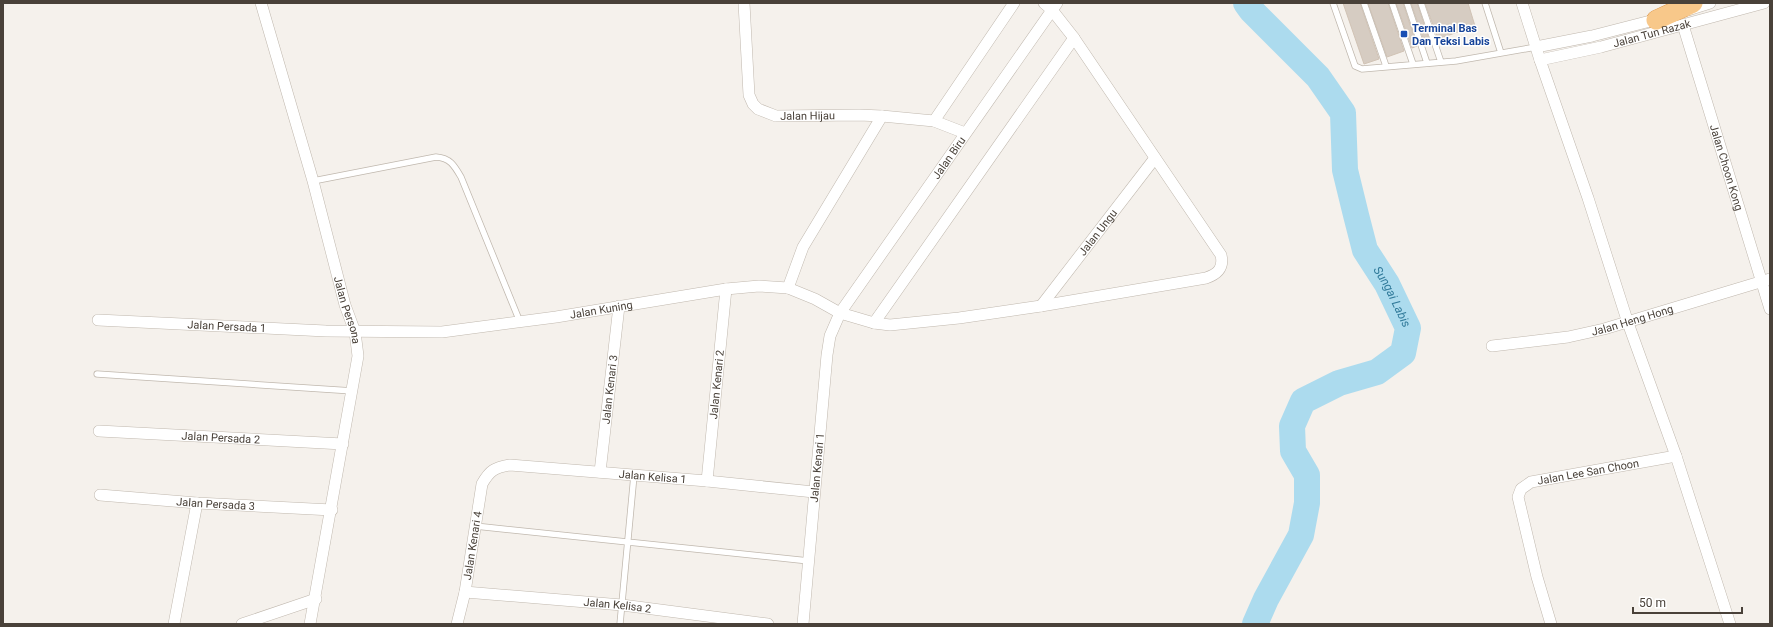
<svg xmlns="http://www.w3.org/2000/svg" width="1773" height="627" font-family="Roboto,sans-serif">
  <rect width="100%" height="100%" fill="#f5f1ec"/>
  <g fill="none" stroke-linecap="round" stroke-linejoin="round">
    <!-- river -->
    <path stroke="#acdbee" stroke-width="26" id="s1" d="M1246,3l5,7 67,67 25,36 2,57 11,45 9,35 22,34 21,44 -5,25 -26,19 -38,11 -36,18 -11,25 1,25 14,24v28l-6,32 -35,64 -11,25"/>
  </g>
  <!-- building -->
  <path fill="#d6ccc2" stroke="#d1c3b5" d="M1343,3h17l19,56 -15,5z
    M1368,3h20l16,48 -17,6z
    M1396,3h7l14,43 -5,2z
    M1411,3h6l13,39 -5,2z
    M1425,3h43l7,23 -37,13z"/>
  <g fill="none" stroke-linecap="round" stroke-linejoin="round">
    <!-- service casing -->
    <g stroke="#c0b8ae" stroke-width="7">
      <path id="service" d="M1333,3l22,63 7,3 94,-8 80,-14
        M1364,3l22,63
        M1392,3l21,61
        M1407,3l20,60
        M1421,3l20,59
        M1485,3l16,50
        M313,181l123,-24c14,1 18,8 25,20l59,145
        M97,374l256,17
        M475,526l334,35
        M620,624l14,-149"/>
    </g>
    <!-- minor casing -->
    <g stroke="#c0b8ae" stroke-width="12">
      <g id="minor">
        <path id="s2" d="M261,3l52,178 32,124 10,27 3,24 -48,268"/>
        <path id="s3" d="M744,3l5,92 4,9 5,5 18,7 83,-1 23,1 52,5 31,12"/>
        <path d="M1522,3l18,57 48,138 40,125 48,133 54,168"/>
        <path d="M1688,10l22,-7"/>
        <path id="s4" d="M1683,25l87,284"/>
        <path d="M1536,47l56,-11 70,-18"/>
        <path id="s5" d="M1540,60l61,-13 163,-44"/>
        <path d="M934,121l80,-118"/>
        <path d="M788,288l15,-41 79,-131"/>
        <path id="s6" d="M1041,306l114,-148"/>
        <path id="s7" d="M98,320l228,11 116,1 114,-15 170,-28 33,-3 29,2 27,11 25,14 34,10 16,2 69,-7 82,-12 165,-28c12,-4 18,-10 15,-23l-147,-217 -22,-28 -8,-7"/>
        <path d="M874,323l200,-285"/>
        <path id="s8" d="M1492,346l76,-9 36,-8 166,-50"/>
        <path id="s9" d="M99,431l244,13"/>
        <path id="s10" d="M600,472l19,-166"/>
        <path id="s11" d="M707,481l19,-192"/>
        <path id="s12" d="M100,495l97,8 135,7"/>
        <path id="s13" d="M465,592l157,13 146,19"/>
        <path d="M174,624l23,-121"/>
        <path d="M242,624l74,-25"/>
        <path id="s14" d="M457,624l8,-32 17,-108c8,-14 12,-16 28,-19l197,16 107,11"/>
        <path id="s15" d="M803,624l24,-269 3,-19 10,-23 217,-310"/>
        <path id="s16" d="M1551,624l-14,-47 -19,-80 3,-8 10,-7 145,-26"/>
      </g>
    </g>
    <!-- trunk casing -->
    <g stroke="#d78f44" stroke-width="20">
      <path id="trunk" d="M1656,20l37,-17"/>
    </g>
    <!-- service -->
    <use href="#service" stroke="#fff" stroke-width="5.5"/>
    <!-- minor -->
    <use href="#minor" stroke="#fff" stroke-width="11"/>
    <!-- trunk -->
    <use href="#trunk" stroke="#f8c88a" stroke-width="19"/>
  </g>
  <!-- markers -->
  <rect fill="#1a4fb4" stroke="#fff" stroke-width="1.5" x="1400" y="30" width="8" height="8" rx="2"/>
  <g text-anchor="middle" stroke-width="3" stroke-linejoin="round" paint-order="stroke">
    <!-- transit labels -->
    <g font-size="11" font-weight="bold" fill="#164399" stroke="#fff" text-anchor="start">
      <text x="1412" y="32">Terminal Bas<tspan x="1412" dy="13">Dan Teksi Labis</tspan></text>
    </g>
    <!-- street labels -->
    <g font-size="11" fill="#494139" stroke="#fff">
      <text dy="4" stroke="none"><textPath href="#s5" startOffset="115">Jalan Tun Razak</textPath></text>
      <text dy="4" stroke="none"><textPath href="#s3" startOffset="160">Jalan Hijau</textPath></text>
      <text dy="4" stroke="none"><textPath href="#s15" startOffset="504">Jalan Biru</textPath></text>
      <text dy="4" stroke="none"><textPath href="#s4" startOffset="149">Jalan Choon Kong</textPath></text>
      <text dy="4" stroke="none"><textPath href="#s6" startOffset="93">Jalan Ungu</textPath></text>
      <text dy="4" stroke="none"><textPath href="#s7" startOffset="505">Jalan Kuning</textPath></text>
      <text dy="4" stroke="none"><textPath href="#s2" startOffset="319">Jalan Persona</textPath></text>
      <text dy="4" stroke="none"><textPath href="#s8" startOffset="143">Jalan Heng Hong</textPath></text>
      <text dy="4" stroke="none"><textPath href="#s7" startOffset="129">Jalan Persada 1</textPath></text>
      <text dy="4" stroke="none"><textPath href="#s11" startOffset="97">Jalan Kenari 2</textPath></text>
      <text dy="4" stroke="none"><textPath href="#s10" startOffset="83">Jalan Kenari 3</textPath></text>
      <text dy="4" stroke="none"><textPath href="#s9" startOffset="122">Jalan Persada 2</textPath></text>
      <text dy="4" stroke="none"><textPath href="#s15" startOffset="157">Jalan Kenari 1</textPath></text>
      <text dy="4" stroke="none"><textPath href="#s16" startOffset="210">Jalan Lee San Choon</textPath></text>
      <text dy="4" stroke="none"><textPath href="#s14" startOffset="321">Jalan Kelisa 1</textPath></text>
      <text dy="4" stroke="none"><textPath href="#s12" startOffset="116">Jalan Persada 3</textPath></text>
      <text dy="4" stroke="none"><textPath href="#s14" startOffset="80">Jalan Kenari 4</textPath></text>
      <text dy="4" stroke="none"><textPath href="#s13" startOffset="153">Jalan Kelisa 2</textPath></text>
    </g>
    <!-- water labels -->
    <g font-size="12" font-style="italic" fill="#307a9a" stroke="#fff">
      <text dy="4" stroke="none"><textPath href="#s1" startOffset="341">Sungai Labis</textPath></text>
    </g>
  </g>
  <!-- border -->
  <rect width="1773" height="627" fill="none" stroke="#494139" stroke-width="8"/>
  <!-- scale -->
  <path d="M1633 607v6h109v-6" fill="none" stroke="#494139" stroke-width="2"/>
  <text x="1639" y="607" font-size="12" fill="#494139" stroke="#ffffff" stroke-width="3" paint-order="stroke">50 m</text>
</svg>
